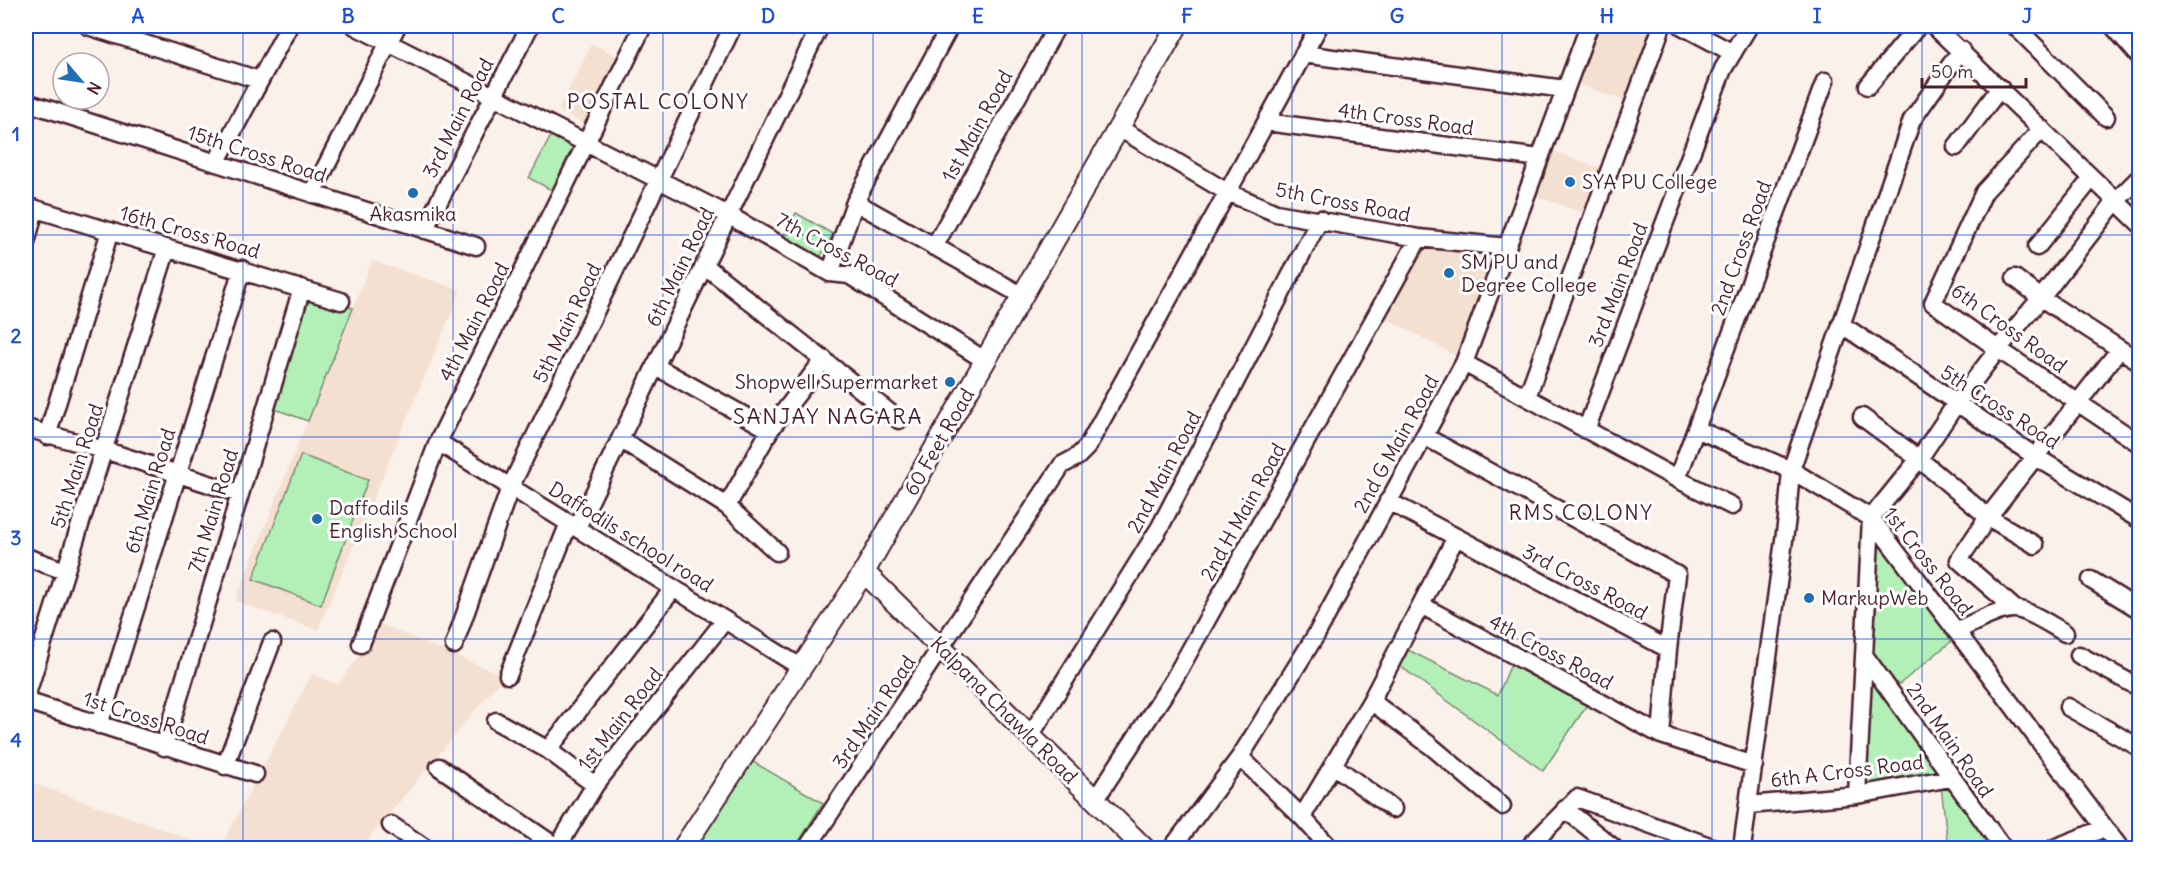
<svg xmlns="http://www.w3.org/2000/svg" width="2165" height="874" font-family="Delius,sans-serif">
  <rect width="100%" height="100%" fill="#faf1ea"/>
  <filter id="ink" filterUnits="userSpaceOnUse"><feTurbulence type="fractalNoise" baseFrequency=".0167" numOctaves="2"/><feDisplacementMap in="SourceGraphic" scale="12" xChannelSelector="R" yChannelSelector="G"/><feConvolveMatrix kernelMatrix="1 2 1 2 8 2 1 2 1" color-interpolation-filters="sRGB"/></filter>
  <g filter="url(#ink)">
    <!-- built -->
    <path fill="#f4e0d0" d="M1599,26h56l-28,76 -49,-18z
      M592,43l30,16 -35,67 -29,-16z
      M1553,151l50,18 -16,45 -51,-18z
      M1422,246l75,8 -28,78 -13,24 -72,-39z
      M372,261l89,29 -143,340 -83,-29z
      M376,622l128,54 -143,172h-141l92,-174 25,11 28,-36z
      M26,781l190,67h-190z"/>
    <!-- green -->
    <path fill="#b2f0b7" stroke="#7e8871" stroke-width="1.5" d="M552,134l28,15 -23,44 -28,-15z
      M796,213l37,21 -16,29 -37,-21z
      M306,293l47,15 -45,113 -36,-13z
      M301,455l67,25 -47,125 -68,-26z
      M1876,541l77,99 -57,47 -27,-31z
      M1408,650l90,45 13,-31 78,38 -46,69 -143,-105z
      M1869,672l72,100 -77,15z
      M750,760l73,43 -28,45h-103z
      M1950,783l49,65h-51l-7,-63z"/>
    <g fill="none" stroke-linecap="round" stroke-linejoin="round">
      <!-- minor casing -->
      <g stroke="#4a1f2b" stroke-width="21">
        <path id="minor" d="M88,26l171,54
          M355,26l373,189 102,58 19,2 137,86
          M1682,26l51,27
          M1934,26l206,198
          M2015,26l91,91
          M2113,26l27,31
          M1303,54l262,35
          M1868,86l50,-60
          M26,102l450,144
          M1266,122l274,36
          M1119,128l108,64 49,21 143,25 88,9
          M2042,129l-58,63 -51,111 65,46 142,95
          M1956,147l44,-59
          M216,163l73,-137
          M312,194l85,-168
          M855,202l168,94
          M26,206l315,95
          M424,230l106,-204
          M26,243l9,-34
          M934,247l123,-221
          M2037,247l55,-69
          M704,265l195,155
          M830,273l25,-71 95,-176
          M2015,278l26,20 99,64
          M1841,324l195,133 104,63
          M1464,363l213,116 55,27
          M655,366l115,64
          M1527,397l135,-371
          M1862,417l57,42 69,58 47,28
          M26,428l78,22 136,44
          M1696,429l129,-348
          M1586,430l137,-361 26,-43
          M47,436l63,-205
          M1424,436l253,139 -9,74 -7,86
          M620,439l107,67 50,46
          M438,442l364,226
          M1677,479l19,-50 95,41 80,48 249,330
          M1388,501l280,148
          M727,506l43,-76 54,-71
          M577,528l243,-502
          M26,557l39,14
          M2091,580l49,30
          M1421,605l240,130 93,30
          M2015,609l-56,-49 29,-43 132,-168
          M1956,631c16,-7 41,-22 58,-22 14,0 38,17 51,24
          M361,644l77,-202 148,-299 57,-117
          M454,645l56,-157 223,-462
          M1864,655l139,193
          M2079,655l61,33
          M508,675l61,-152
          M26,697l141,-449
          M26,701l229,73
          M1371,701l60,45 71,60
          M2068,707l72,41
          M496,721l52,29 47,35
          M99,725l143,-456
          M1030,736l130,-209 160,-308
          M164,747l138,-459
          M548,750l125,-161
          M1240,757l62,60 28,31
          M1333,765l60,44
          M225,766l47,-124
          M439,767l119,81
          M1857,795l14,-277 48,-59 37,-55 42,-55 43,-51 74,-96 25,-25
          M1095,800l79,-121 245,-441
          M1749,805l108,-10 94,-17
          M1565,809l49,39
          M1302,817l69,-116 85,-164
          M391,825l34,23
          M557,848l38,-63 130,-165
          M807,848l255,-383 15,-8 10,-10 232,-421
          M1172,848l68,-91 76,-122 148,-272 125,-337
          M1528,848l49,-50 138,50
          M1742,848l45,-330 4,-48 121,-350 49,-70
          M2054,848l51,-20"/>
      </g>
      <!-- tertiary casing -->
      <g stroke="#4a1f2b" stroke-width="24">
        <path id="tertiary" d="M864,572l280,276
          M683,848l181,-276 313,-546"/>
      </g>
      <!-- minor -->
      <use href="#minor" stroke="#fff" stroke-width="16"/>
      <!-- tertiary -->
      <use href="#tertiary" stroke="#fff" stroke-width="20"/>
    </g>
  </g>
  <!-- grid -->
  <path fill="none" stroke="#1d4ed8" stroke-width="1.5" stroke-opacity="0.55" d="M243,26v822M453,26v822M663,26v822M873,26v822M1082,26v822M1292,26v822M1502,26v822M1712,26v822M1922,26v822M26,235h2114M26,437h2114M26,639h2114"/>
  <!-- markers -->
  <g fill="#1f6fb2" stroke="#fff" stroke-width="2">
    <circle cx="1570" cy="182" r="6"/>
    <circle cx="413" cy="193" r="6"/>
    <circle cx="1449" cy="273" r="6"/>
    <circle cx="950" cy="382" r="6"/>
    <circle cx="317" cy="519" r="6"/>
    <circle cx="1809" cy="598" r="6"/>
  </g>
  <g text-anchor="middle" stroke-width="6" stroke-linejoin="round" paint-order="stroke">
    <!-- street labels -->
    <g font-size="20" fill="#4a1f2b" stroke="#fff">
      <text transform="translate(458 118) rotate(-63)" y="7">3rd Main Road</text>
      <text transform="translate(1406 119) rotate(8)" y="7">4th Cross Road</text>
      <text transform="translate(977 126) rotate(-61)" y="7">1st Main Road</text>
      <text transform="translate(257 154) rotate(18)" y="7">15th Cross Road</text>
      <text transform="translate(1343 202) rotate(11)" y="7">5th Cross Road</text>
      <text transform="translate(190 232) rotate(16)" y="7">16th Cross Road</text>
      <text transform="translate(1741 248) rotate(-70)" y="7">2nd Cross Road</text>
      <text transform="translate(837 250) rotate(28)" y="7">7th Cross Road</text>
      <text transform="translate(680 267) rotate(-64)" y="7">6th Main Road</text>
      <text transform="translate(1618 285) rotate(-69)" y="7">3rd Main Road</text>
      <text transform="translate(474 322) rotate(-63)" y="7">4th Main Road</text>
      <text transform="translate(567 323) rotate(-64)" y="7">5th Main Road</text>
      <text transform="translate(2009 328) rotate(36)" y="7">6th Cross Road</text>
      <text transform="translate(2000 407) rotate(33)" y="7">5th Cross Road</text>
      <text transform="translate(939 442) rotate(-60)" y="7">60 Feet Road</text>
      <text transform="translate(1396 444) rotate(-61)" y="7">2nd G Main Road</text>
      <text transform="translate(77 466) rotate(-72)" y="7">5th Main Road</text>
      <text transform="translate(1164 472) rotate(-62)" y="7">2nd Main Road</text>
      <text transform="translate(150 491) rotate(-73)" y="7">6th Main Road</text>
      <text transform="translate(213 511) rotate(-73)" y="7">7th Main Road</text>
      <text transform="translate(1243 512) rotate(-61)" y="7">2nd H Main Road</text>
      <text transform="translate(631 537) rotate(32)" y="7">Daffodils school road</text>
      <text transform="translate(1928 561) rotate(52)" y="7">1st Cross Road</text>
      <text transform="translate(1585 582) rotate(28)" y="7">3rd Cross Road</text>
      <text transform="translate(1551 652) rotate(28)" y="7">4th Cross Road</text>
      <text transform="translate(1004 710) rotate(45)" y="7">Kalpana Chawla Road</text>
      <text transform="translate(874 712) rotate(-56)" y="7">3rd Main Road</text>
      <text transform="translate(146 718) rotate(18)" y="7">1st Cross Road</text>
      <text transform="translate(620 719) rotate(-52)" y="7">1st Main Road</text>
      <text transform="translate(1950 740) rotate(55)" y="7">2nd Main Road</text>
      <text transform="translate(1847 771) rotate(-7)" y="7">6th A Cross Road</text>
    </g>
    <!-- poi labels -->
    <g font-size="20" fill="#4a1f2b" stroke="#fff" text-anchor="start">
      <text x="1582" y="189">SYA PU College</text>
      <text x="413" y="221" text-anchor="middle">Akasmika</text>
      <text x="1461" y="269">SM PU and<tspan x="1461" dy="23">Degree College</tspan></text>
      <text x="938" y="389" text-anchor="end">Shopwell Supermarket</text>
      <text x="329" y="515">Daffodils<tspan x="329" dy="23">English School</tspan></text>
      <text x="1821" y="605">MarkupWeb</text>
    </g>
    <!-- neighbourhood labels -->
    <g font-size="21" letter-spacing="1.5" fill="#4a1f2b" stroke="#fff">
      <text x="658" y="109">POSTAL COLONY</text>
      <text x="1581" y="520">RMS COLONY</text>
    </g>
    <!-- quarter labels -->
    <g font-size="22" letter-spacing="1.5" fill="#4a1f2b" stroke="#fff">
      <text x="828" y="424">SANJAY NAGARA</text>
    </g>
  </g>
  <!-- margin -->
  <rect width="2165" height="874" fill="none" stroke="#fff" stroke-width="66"/>
  <!-- north arrow -->
  <g transform="translate(81 81) rotate(119)"><circle r="28" fill="#ffffff" stroke="#b7a5aa" stroke-width="1.5"/>
  <path d="M0-4.5L10 22L0 15L-10 22Z" fill="#1f6fb2"/>
  <text y="-9" font-size="16" font-weight="bold" text-anchor="middle" fill="#4a1f2b">N</text>
  </g>
  <!-- scale -->
  <path d="M1922 78v9h104v-9" fill="none" stroke="#4a1f2b" stroke-width="3"/>
  <text x="1931" y="78" font-size="18" fill="#4a1f2b" stroke="#ffffff" stroke-width="4.5" paint-order="stroke">50 m</text>
  <rect x="33" y="33" width="2099" height="808" fill="none" stroke="#1d4ed8" stroke-width="2"/>
  <g font-size="20" text-anchor="middle" font-weight="bold" fill="#1d4ed8">
    <text x="138" y="23">A</text>
    <text x="348" y="23">B</text>
    <text x="558" y="23">C</text>
    <text x="768" y="23">D</text>
    <text x="978" y="23">E</text>
    <text x="1187" y="23">F</text>
    <text x="1397" y="23">G</text>
    <text x="1607" y="23">H</text>
    <text x="1817" y="23">I</text>
    <text x="2027" y="23">J</text>
    <text x="16" y="141">1</text>
    <text x="16" y="343">2</text>
    <text x="16" y="545">3</text>
    <text x="16" y="747">4</text>
  </g>
</svg>
